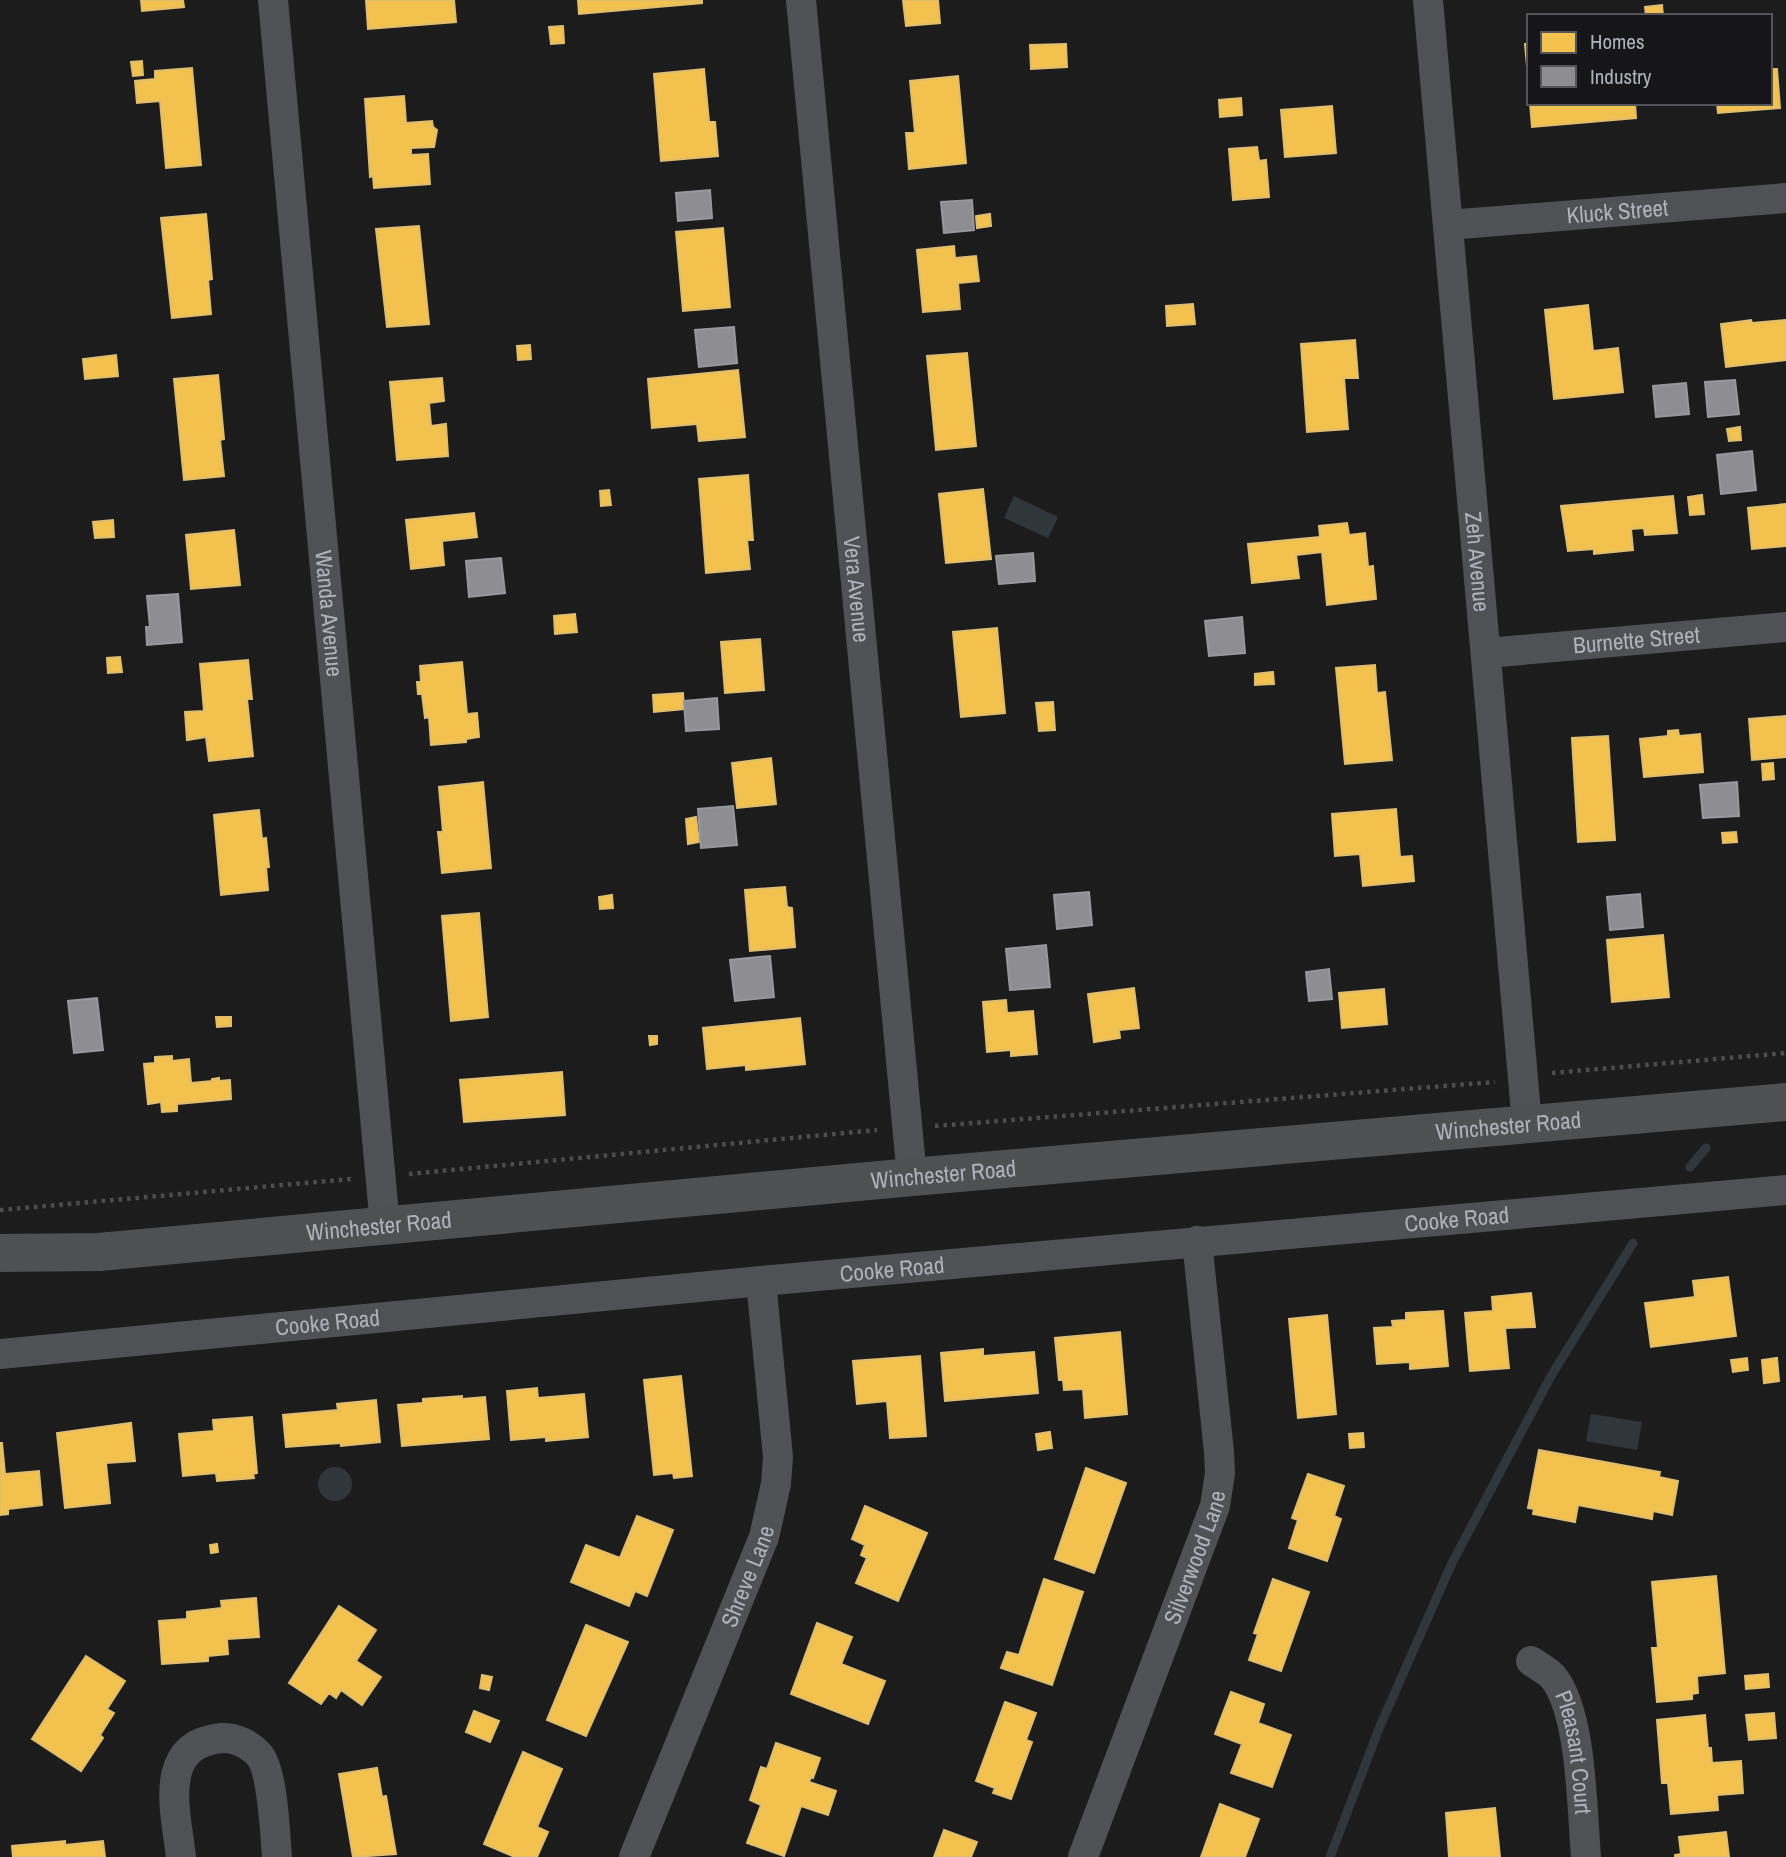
<svg xmlns="http://www.w3.org/2000/svg" width="1786" height="1857" font-family="'Archivo Narrow',sans-serif">
  <rect width="100%" height="100%" fill="#1c1c1c"/>
  <!-- water -->
  <path fill="#2f373d" d="M1014,496l44,21 -10,21 -44,-20z
    M1591,1414l51,8 -5,28 -51,-9z
    M318 1484a17 17 0 1 1 34 0a17 17 0 1 1-34 0Z"/>
  <!-- homes -->
  <path fill="#f2c14e" stroke="#debd6f" stroke-width="2" d="M141,0h42l1,7 -42,4z
    M366,0h88l2,22 -88,7z
    M578,0h124v3l-123,11z
    M903,0h35l2,23 -34,3z
    M1662,5l1,11h-17l-1,-9z
    M563,26l1,17 -13,1 -2,-17z
    M1066,44l1,23 -36,2 -1,-24z
    M1525,44h4v44z
    M142,61l1,14 -10,1 -2,-14z
    M192,68l9,97 -35,3 -6,-67 -23,2 -2,-22 20,-2v-8z
    M704,69l5,53h6l3,34 -57,5 -7,-87z
    M1770,69h7l3,39 -62,5 -1,-10h53z
    M958,76l8,87 -57,6 -3,-36h9l-5,-52z
    M404,96l2,27 26,-2 1,6 4,3 -3,17 -23,1v7l17,-1 2,30 -56,4 -1,-12 -3,1 -5,-78z
    M1241,98l1,17 -22,2 -1,-17z
    M1530,103h105l1,15 -104,9z
    M1332,106l4,47 -51,4 -4,-47z
    M1257,147l2,14 7,-1 3,37 -36,3 -4,-51z
    M206,214l6,65 -4,1 3,34 -39,4 -11,-100z
    M990,214l1,12 -14,2 -1,-12z
    M419,226l10,98 -42,3 -11,-98z
    M723,228l7,79 -47,4 -7,-79z
    M954,246l1,12 21,-2 3,25 -21,2 2,26 -37,3 -6,-62z
    M1193,304l2,20 -28,2 -1,-20z
    M1588,305l5,46 25,-3 5,44 -69,7 -9,-89z
    M1751,320l1,3 34,-3v40l-60,7 -5,-43z
    M1355,340l3,38h-14l4,51 -41,3 -6,-88z
    M530,345l1,14 -13,1 -1,-14z
    M967,353l9,93 -40,4 -9,-94z
    M116,355l2,21 -33,3 -2,-20z
    M738,370l7,67 -46,4 -2,-17 -45,4 -4,-49z
    M218,375l6,64 -4,1 4,36 -40,4 -10,-101z
    M442,378l2,23 -15,2 2,23 15,-2 2,32 -51,4 -7,-78z
    M1740,427l1,13 -12,1 -2,-12z
    M748,475l5,65h-6l3,29 -44,4 -7,-94z
    M983,489l8,70 -45,4 -7,-69z
    M609,490l2,15 -10,1 -1,-15z
    M1702,495l2,19 -14,1 -2,-18z
    M1673,496l4,37 -32,2 -1,-7 -13,1 2,21 -39,4v-5l-26,2 -7,-45z
    M1786,504v42l-34,3 -4,-41z
    M474,513l3,24 -35,4 2,24 -33,4 -5,-49z
    M113,520l1,17 -19,1 -2,-16z
    M1347,523l2,12 16,-2 3,34 5,-1 3,33 -49,6 -5,-53 -26,3 3,23 -47,5 -4,-39 72,-7 -1,-11z
    M234,530l6,55 -49,4 -5,-54z
    M575,614l2,18 -22,2 -1,-18z
    M997,628l8,85 -44,4 -8,-85z
    M760,639l4,51 -39,3 -4,-51z
    M120,657l2,15 -14,1 -1,-15z
    M248,660l4,39h-5l6,57 -44,5 -3,-24 -19,3 -2,-28 19,-1 -4,-47z
    M462,662l5,52 10,-1 2,24 -13,2v3l-35,3 -2,-28 -4,1 -3,-24h-4l-1,-12h4l-1,-16z
    M1375,665l2,28 8,-1 7,68 -47,4 -9,-96z
    M1273,672l1,12 -19,1v-11z
    M683,693l1,16 -30,3 -1,-17z
    M1053,702l2,28 -16,1 -3,-28z
    M1786,716v41l-34,3 -3,-41z
    M1678,730l1,6 21,-2 3,38 -59,5 -4,-38 28,-3v-5z
    M1608,736l7,104 -37,2 -6,-104z
    M771,758l5,46 -39,4 -5,-45z
    M1773,763l1,16 -11,1 -1,-16z
    M483,782l8,86 -49,5 -4,-41h5l-4,-45z
    M1396,809l4,48 12,-1 2,25 -51,5 -3,-32 -25,2 -3,-42z
    M259,810l3,29 4,-1 3,29h-3l2,23 -47,5 -7,-80z
    M696,817l3,25 -11,2 -2,-25z
    M1736,832l1,10 -14,1 -1,-10z
    M785,887l2,20 5,1 3,39 -45,4 -5,-61z
    M612,895l1,13 -13,1 -1,-12z
    M479,913l9,104 -37,4 -9,-105z
    M1663,935l6,62 -57,5 -5,-62z
    M1134,988l5,40 -20,2 1,8 -26,4 -6,-48z
    M1384,989l3,35 -45,4 -3,-35z
    M1006,1000l1,13 26,-2 4,43 -26,2v-6l-24,2 -4,-50z
    M216,1017h15v9l-14,1z
    M800,1018l5,46 -59,6v-5l-39,4 -4,-41z
    M649,1036h8v8l-7,1z
    M172,1056v5l17,-2 2,24 21,-2v-2l7,-1v3l11,-1 1,19 -54,5v7l-15,1 -1,-10 -13,2 -4,-40 11,-1v-6z
    M562,1072l3,43 -101,7 -4,-42z
    M1728,1277l8,59 -85,11 -6,-44 50,-6 -2,-16z
    M1531,1293l4,34 -30,1 4,40 -39,3 -5,-58 28,-2 -1,-14z
    M1443,1311l5,55 -38,3v-7l-33,2 -3,-36 19,-1 -1,-6 14,-1v-7z
    M1327,1315l9,99 -38,4 -9,-99z
    M1120,1332l7,82 -42,4 -2,-29 -19,1 -1,-10h-4l-4,-42z
    M983,1349v7l51,-4 4,41 -93,8 -4,-48z
    M920,1356l6,80 -36,2 -3,-37 -30,3 -4,-43z
    M1747,1358l1,12 -15,2 -2,-12z
    M1777,1358l2,23 -15,2 -2,-23z
    M681,1376l11,100 -18,2 -1,-5 -19,2 -10,-95z
    M537,1388l1,10 46,-4 4,43 -42,4v-4l-35,3 -4,-49z
    M462,1396v3l23,-2 4,42 -87,7 -4,-41 25,-2v-4z
    M376,1400l4,42 -39,4v-3l-55,4 -3,-32 55,-5 -1,-6z
    M252,1417l5,56 -4,1 1,4 -37,3 -1,-8 -33,3 -4,-42 35,-3 -1,-11z
    M131,1423l4,38 -29,2 4,40 -45,5 -8,-75z
    M1050,1432l2,16 -14,2 -2,-16z
    M1363,1433l1,14 -14,1 -1,-14z
    M0,1443h2l3,31 34,-3 3,34 -34,4v5l-8,1z
    M1539,1450l121,22 -1,5 19,4 -6,34 -19,-4 -1,8 -74,-14 -3,17 -42,-8 1,-5 -6,-1z
    M1086,1468l40,15 -32,90 -39,-14z
    M1308,1474l36,12 -10,30 7,3 -14,42 -38,-13 9,-28 -6,-2z
    M865,1506l62,27 -29,68 -42,-18 11,-25 -6,-3 4,-10 -13,-6z
    M637,1516l36,14 -26,66 -12,-5 -6,15 -58,-24 15,-37 34,13z
    M217,1544l1,8 -7,1 -1,-8z
    M1716,1576l9,97 -28,3 1,17 -6,1v5l-35,3 -5,-54h6l-6,-66z
    M1044,1579l39,13 -31,93 -51,-17 6,-16 12,3z
    M1273,1579l36,13 -28,79 -32,-11 9,-26 -4,-1z
    M256,1598l3,39 -32,2 1,15 -20,2v5l-46,3 -3,-43 28,-2v-7l35,-4 -1,-7z
    M339,1606l37,24 -20,31 25,16 -19,28 -21,-15 -5,8 -7,-5 -8,11 -32,-21z
    M817,1623l35,14 -11,27 44,17 -17,43 -77,-30z
    M586,1625l42,17 -42,94 -39,-16z
    M86,1656l39,25 -18,28 7,4 -14,22 3,3 -22,33 -49,-32z
    M1768,1674l1,13 -23,2 -1,-13z
    M482,1675l10,2 -3,13 -9,-2z
    M1231,1692l33,12 -6,19 33,12 -19,52 -41,-14 11,-29 -27,-10z
    M1005,1702l31,11 -10,27 6,2 -21,57 -18,-6 2,-5 -19,-7z
    M474,1711l25,10 -9,21 -24,-10z
    M1774,1713l2,25 -27,2 -3,-25z
    M1705,1715l3,33h3l1,15 29,-2 2,32 -26,2 1,15 -47,4 -3,-31h-6l-5,-63z
    M776,1743l44,15 -7,20 -2,-1 -2,5 27,9 -8,24 -27,-9 -17,50 -37,-13 14,-38 -11,-5 11,-33 6,2z
    M523,1752l39,17 -25,58 11,5 -11,25h-22l-31,-13z
    M377,1768l5,29 4,-1 10,58 -43,3 -14,-83z
    M1220,1804l39,15 -14,38h-44z
    M1495,1808l5,49h-51l-3,-44z
    M944,1830l33,12 -6,15h-37z
    M1726,1832l3,25h-54v-2l6,-1 -2,-17z
    M65,1841v4l38,-4 2,16h-92l-1,-11z"/>
  <!-- industry -->
  <path fill="#8d8d92" stroke="#97989e" stroke-width="2" d="M710,190l2,28 -34,3 -2,-28z
    M972,200l2,30 -30,3 -3,-31z
    M734,327l3,36 -38,4 -4,-37z
    M1735,380l4,34 -31,3 -3,-35z
    M1686,383l3,31 -33,3 -3,-31z
    M1752,451l4,39 -35,4 -4,-39z
    M1033,553l2,28 -36,3 -3,-28z
    M501,558l4,35 -36,4 -3,-36z
    M178,594l4,48 -35,3 -1,-18h4l-3,-31z
    M1242,617l3,36 -36,3 -4,-35z
    M717,698l2,31 -33,2 -2,-30z
    M1737,782l2,34 -36,2 -3,-33z
    M733,806l4,39 -36,3 -3,-39z
    M1089,892l3,33 -35,4 -3,-34z
    M1640,894l3,33 -33,3 -3,-33z
    M1046,945l4,42 -40,3 -4,-41z
    M770,956l4,41 -39,4 -5,-41z
    M1329,969l3,30 -23,2 -3,-29z
    M97,998l6,52 -29,3 -6,-52z"/>
  <g fill="none" stroke-linecap="round" stroke-linejoin="round">
    <!-- stream -->
    <path stroke="#2f373d" stroke-width="9" d="M1690,1167l16,-19
      M1330,1857l50,-131 72,-163 99,-187 82,-133"/>
    <!-- path -->
    <path stroke="#4c4d4f" stroke-width="4.5" stroke-dasharray="3.5 5" stroke-linecap="butt" d="M1552,1073l234,-20
      M935,1126l560,-44
      M409,1174l468,-44
      M0,1210l351,-31"/>
    <!-- street -->
    <g stroke="#505154" stroke-width="30">
      <path id="s1" d="M273,0l112,1226"/>
      <path id="s2" d="M801,0l111,1177"/>
      <path id="s3" d="M1428,0l99,1124"/>
      <path id="s4" d="M1448,225l338,-27"/>
      <path id="s5" d="M1487,653l299,-26"/>
      <path id="s6" d="M0,1354l761,-73 1025,-91"/>
      <path id="s7" d="M1531,1661c7,5 17,10 22,16 29,35 29,134 33,180"/>
      <path d="M181,1857c-5,-45 -25,-113 41,-119 13,-1 29,7 38,18 13,17 15,78 17,101"/>
      <path id="s8" d="M634,1857l130,-320 12,-53 2,-27 -17,-176"/>
      <path id="s9" d="M1083,1857l132,-351 5,-33 -1,-21 -22,-211"/>
    </g>
    <!-- secondary -->
    <path stroke="#4f5052" stroke-width="38" id="s10" d="M0,1253l99,-1 813,-75 874,-75"/>
  </g>
  <g text-anchor="middle" stroke-width="7" stroke-linejoin="round" paint-order="stroke">
    <!-- street labels -->
    <g font-size="23" fill="#aeb3bb" stroke="#161618">
      <text dy="8" stroke="none"><textPath href="#s4" startOffset="170">Kluck Street</textPath></text>
      <text dy="8" stroke="none"><textPath href="#s3" startOffset="564">Zeh Avenue</textPath></text>
      <text dy="8" stroke="none"><textPath href="#s2" startOffset="592">Vera Avenue</textPath></text>
      <text dy="8" stroke="none"><textPath href="#s1" startOffset="616">Wanda Avenue</textPath></text>
      <text dy="8" stroke="none"><textPath href="#s5" startOffset="150">Burnette Street</textPath></text>
      <text dy="8" stroke="none"><textPath href="#s10" startOffset="1514">Winchester Road</textPath></text>
      <text dy="8" stroke="none"><textPath href="#s10" startOffset="947">Winchester Road</textPath></text>
      <text dy="8" stroke="none"><textPath href="#s6" startOffset="1463">Cooke Road</textPath></text>
      <text dy="8" stroke="none"><textPath href="#s10" startOffset="380">Winchester Road</textPath></text>
      <text dy="8" stroke="none"><textPath href="#s6" startOffset="896">Cooke Road</textPath></text>
      <text dy="8" stroke="none"><textPath href="#s6" startOffset="329">Cooke Road</textPath></text>
      <text dy="8" stroke="none"><textPath href="#s9" startOffset="320">Silverwood Lane</textPath></text>
      <text dy="8" stroke="none"><textPath href="#s8" startOffset="303">Shreve Lane</textPath></text>
      <text dy="8" stroke="none"><textPath href="#s7" startOffset="107">Pleasant Court</textPath></text>
    </g>
  </g>
  <!-- legend -->
  <rect x="1527" y="14" width="245" height="91" fill="#161618" stroke="#535559" stroke-width="2"/>
  <rect x="1541" y="32" width="35" height="21" fill="#f2c14e" stroke="#535559" stroke-width="2"/>
  <text x="1590" y="49" font-size="21" fill="#aeb3bb">Homes</text>
  <rect x="1541" y="66" width="35" height="21" fill="#8d8d92" stroke="#535559" stroke-width="2"/>
  <text x="1590" y="84" font-size="21" fill="#aeb3bb">Industry</text>
</svg>
